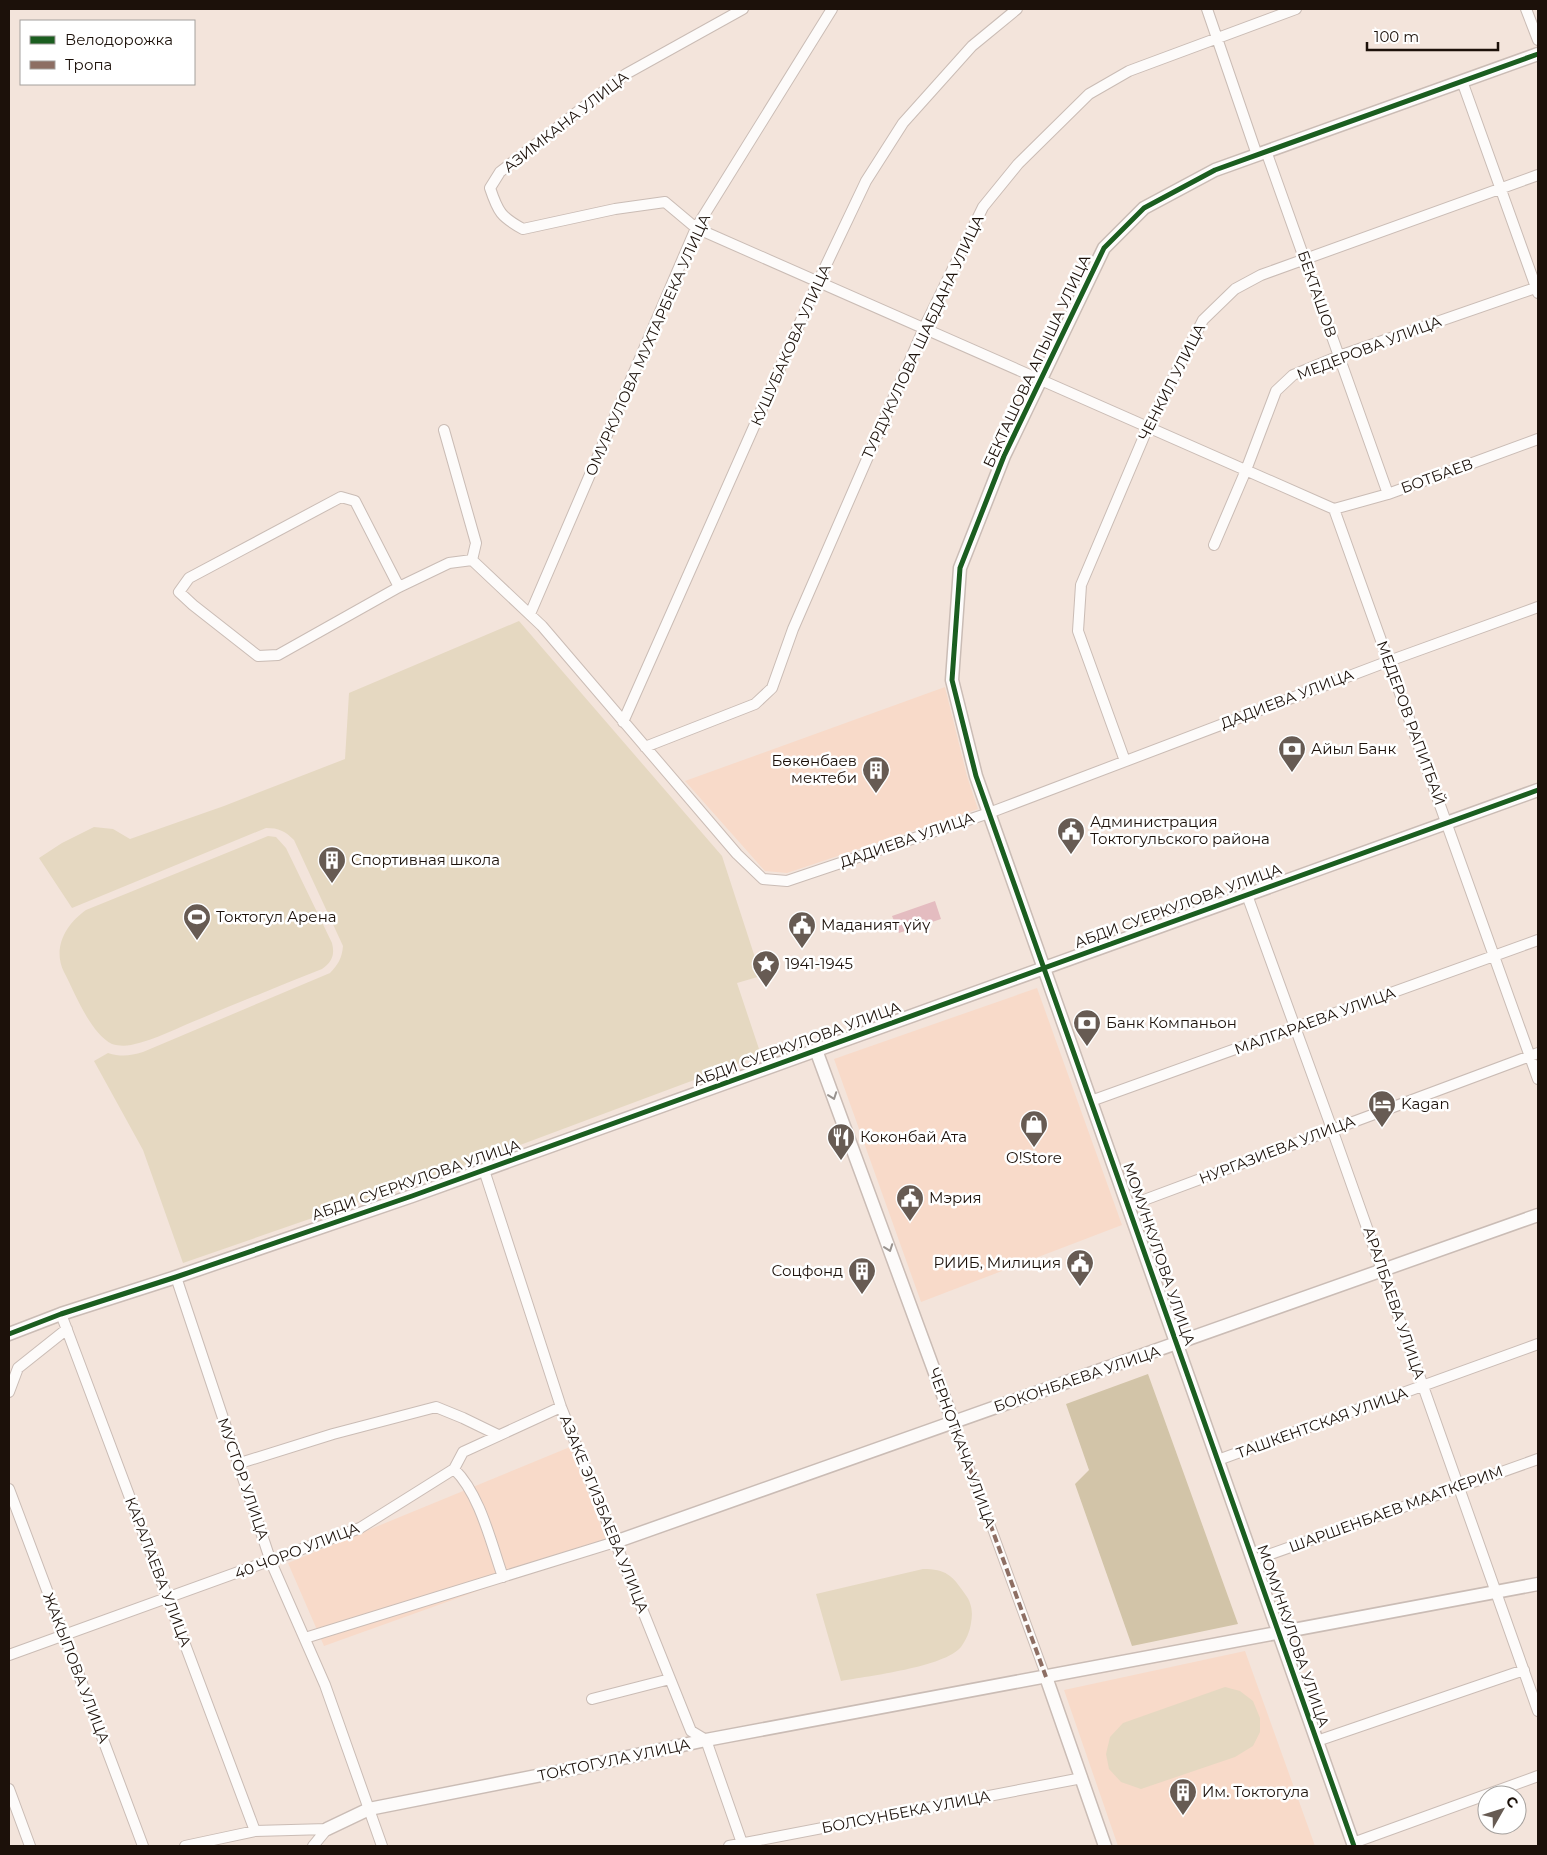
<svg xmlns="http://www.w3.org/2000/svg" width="1547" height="1855" font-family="Montserrat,sans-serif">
  <rect width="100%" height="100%" fill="#f3e4db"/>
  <!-- built -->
  <path fill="#f8dac9" d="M945,687l22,89 11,33 -191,64 -22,-2 -80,-90z
    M1037,988l85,237 -201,77 -87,-243z
    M570,1447l38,97 -284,102 -36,-83z
    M1245,1651l70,195h-197l-54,-156z"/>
  <!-- green -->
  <path fill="#e5d8c1" d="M519,621l203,235 39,120 -24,7 24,72 -284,106 -294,102 -40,-113 -49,-89 14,-8c13,4 22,3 35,-1l187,-79c8,-8 12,-15 13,-27l-49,-106c-9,-9 -15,-12 -28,-12l-194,80 -33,-50 23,-15 32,-16 19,2 17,10 94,-33 121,-47 4,-66z
    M268,836l8,1 10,11 46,95c3,12 0,19 -10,26 -40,16 -80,32 -120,49 -23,9 -47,22 -71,27 -6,1 -13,1 -19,-1 -22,-11 -37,-51 -48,-72 -12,-24 2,-48 22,-62z
    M923,1569c23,0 29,6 42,25 7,9 8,19 6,29 -1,8 -5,17 -10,24 -16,20 -93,29 -120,34l-25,-87z
    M1225,1687l15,4 13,10 7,17v14l-7,14 -18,11 -94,32 -20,-7 -12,-13 -3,-15 4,-17 13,-14z"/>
  <!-- forest -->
  <path fill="#d2c4a8" d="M1148,1374l90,250 -106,22 -57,-162 14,-14 -23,-66z"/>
  <!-- water -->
  <path fill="#e4bcc0" d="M935,901l6,18 -42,14 -7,-17z"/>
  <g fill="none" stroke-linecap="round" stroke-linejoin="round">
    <!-- pedestrian casing -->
    <g stroke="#cabcb5" stroke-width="10">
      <path id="pedestrian" d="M953,1422l93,255"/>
    </g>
    <!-- minor casing -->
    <g stroke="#cabcb5" stroke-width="12">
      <path id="minor" d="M743,9l-117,65 -126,98 -10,16c8,24 11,29 33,41l92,-20 50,-7 31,26 638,281
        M1207,9l50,146
        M1526,9l12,31
        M1462,81l76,212
        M1266,151l122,343
        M444,430l32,113 -4,17
        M1334,509l204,570
        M1334,509l54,-15 150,-55
        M1214,545l32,-75 30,-79 17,-16 46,-19 199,-69
        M472,560l70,66 195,228 26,25 24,2 202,-68 400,-152 149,-54
        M399,587l-44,-86 -14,-4 -152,81 -10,14 14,13 65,51 20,-1 121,-68 50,-24 23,-3
        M530,614l166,-386 136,-219
        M623,722l195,-440 48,-101 37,-58 69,-77 45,-37
        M645,747l110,-43 17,-16 21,-59 131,-301 59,-121 35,-43 71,-70 40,-23 167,-62
        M1125,761l-47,-130 3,-46 67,-158 55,-107 32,-31 26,-14 277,-100
        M1247,895l85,234 206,582
        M1091,1101l447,-161
        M484,1170l77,237 130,324 15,9 37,106
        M1128,1206l410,-153
        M176,1277l95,285 54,123 57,161
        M61,1314l194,517
        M9,1392l9,-24 49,-39
        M1218,1460l320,-116
        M237,1464l96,-30 103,-27 27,11 35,17
        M454,1469c26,25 37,74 49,108
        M9,1489l134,357
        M1254,1560l284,-101
        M305,1638l310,-96
        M9,1655l351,-127 94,-59 9,-17 98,-45
        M592,1699l78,-20
        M1317,1741l207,-71
        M9,1789l21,57
        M1353,1843l185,-67
        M185,1846l70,-15 72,-2
        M313,1846l14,-17
        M729,1846l353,-68"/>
    </g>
    <!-- tertiary casing -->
    <g stroke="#cabcb5" stroke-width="15">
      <path id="tertiary" d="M816,1050l137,372
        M9,1334l52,-20 115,-37 236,-81 1126,-406
        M615,1542l923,-327
        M1046,1677l59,169
        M327,1829l42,-20 198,-39 139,-30 832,-156
        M1354,1846l-378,-1070 -24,-96 8,-112 44,-112 100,-208 40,-40 71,-38 323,-116"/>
    </g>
    <!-- pedestrian -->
    <use href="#pedestrian" stroke="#fdfbfa" stroke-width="8"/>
    <!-- minor -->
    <use href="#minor" stroke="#fdfbfa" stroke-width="10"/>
    <!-- tertiary -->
    <use href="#tertiary" stroke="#fdfbfa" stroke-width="12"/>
    <!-- quiet -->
    <path stroke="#8d6e63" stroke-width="4" stroke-dasharray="8 4" stroke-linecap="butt" d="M953,1422l93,255"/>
    <!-- cycleway casing -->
    <g stroke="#fff" stroke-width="8">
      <path id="cycleway" d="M9,1334l52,-20 115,-37 236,-81 1126,-406
        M1354,1846l-378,-1070 -24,-96 8,-112 44,-112 100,-208 40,-40 71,-38 323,-116"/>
    </g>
    <!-- cycleway -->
    <use href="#cycleway" stroke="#1b5e20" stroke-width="5"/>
  </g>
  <!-- one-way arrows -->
  <defs><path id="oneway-chevron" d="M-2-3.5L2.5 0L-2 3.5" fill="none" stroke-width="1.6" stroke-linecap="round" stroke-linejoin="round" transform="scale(1.25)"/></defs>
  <g stroke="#98928e">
    <use href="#oneway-chevron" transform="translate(833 1096) rotate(70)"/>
    <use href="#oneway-chevron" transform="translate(889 1248) rotate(70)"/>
  </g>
  <!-- icons -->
  <defs>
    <g id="bank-pin" transform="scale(1.4375)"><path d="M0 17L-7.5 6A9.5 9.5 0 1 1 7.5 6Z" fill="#675b53" stroke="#fff"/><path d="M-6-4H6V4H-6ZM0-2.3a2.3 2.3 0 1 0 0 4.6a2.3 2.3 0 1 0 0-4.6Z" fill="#fff"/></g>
    <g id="building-pin" transform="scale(1.4375)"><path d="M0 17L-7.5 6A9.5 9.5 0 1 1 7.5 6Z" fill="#675b53" stroke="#fff"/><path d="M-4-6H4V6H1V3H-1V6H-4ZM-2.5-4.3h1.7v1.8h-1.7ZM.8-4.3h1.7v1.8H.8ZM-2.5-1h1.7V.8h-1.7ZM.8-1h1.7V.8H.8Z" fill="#fff"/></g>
    <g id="civic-pin" transform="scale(1.4375)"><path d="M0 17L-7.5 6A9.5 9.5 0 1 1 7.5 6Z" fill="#675b53" stroke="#fff"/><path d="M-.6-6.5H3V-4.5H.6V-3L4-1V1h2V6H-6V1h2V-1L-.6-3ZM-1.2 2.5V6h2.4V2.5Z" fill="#fff"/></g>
    <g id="stadium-pin" transform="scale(1.4375)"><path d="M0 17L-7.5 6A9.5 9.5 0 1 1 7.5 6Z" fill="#675b53" stroke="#fff"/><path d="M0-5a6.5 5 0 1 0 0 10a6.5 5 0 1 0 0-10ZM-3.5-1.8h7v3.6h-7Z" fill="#fff"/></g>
    <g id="sight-pin" transform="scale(1.4375)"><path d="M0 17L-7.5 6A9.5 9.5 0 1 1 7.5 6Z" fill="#675b53" stroke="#fff"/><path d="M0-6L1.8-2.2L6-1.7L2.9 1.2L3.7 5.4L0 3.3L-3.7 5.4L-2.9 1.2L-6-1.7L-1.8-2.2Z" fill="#fff"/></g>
    <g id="hotel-pin" transform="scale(1.4375)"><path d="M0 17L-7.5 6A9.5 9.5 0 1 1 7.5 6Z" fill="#675b53" stroke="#fff"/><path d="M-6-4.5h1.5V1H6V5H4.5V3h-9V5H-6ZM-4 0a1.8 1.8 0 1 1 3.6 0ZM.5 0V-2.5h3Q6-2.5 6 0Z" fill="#fff"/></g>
    <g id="shop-pin" transform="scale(1.4375)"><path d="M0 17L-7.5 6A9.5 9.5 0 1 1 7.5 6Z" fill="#675b53" stroke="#fff"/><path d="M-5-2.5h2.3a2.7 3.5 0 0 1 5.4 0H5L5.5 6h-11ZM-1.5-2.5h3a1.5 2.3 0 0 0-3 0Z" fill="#fff"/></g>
    <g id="restaurant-pin" transform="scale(1.4375)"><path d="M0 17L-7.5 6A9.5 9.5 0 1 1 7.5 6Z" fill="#675b53" stroke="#fff"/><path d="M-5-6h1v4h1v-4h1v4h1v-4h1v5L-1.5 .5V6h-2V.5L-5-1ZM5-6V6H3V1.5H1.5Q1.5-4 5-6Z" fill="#fff"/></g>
  </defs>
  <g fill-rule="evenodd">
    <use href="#bank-pin" x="1292" y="749"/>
    <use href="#building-pin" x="876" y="770"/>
    <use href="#civic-pin" x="1071" y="831"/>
    <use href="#building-pin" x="332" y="860"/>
    <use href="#stadium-pin" x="197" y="917"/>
    <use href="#civic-pin" x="802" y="925"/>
    <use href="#sight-pin" x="766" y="964"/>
    <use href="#bank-pin" x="1087" y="1023"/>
    <use href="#hotel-pin" x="1382" y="1104"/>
    <use href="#shop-pin" x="1034" y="1124"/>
    <use href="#restaurant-pin" x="841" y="1137"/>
    <use href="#civic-pin" x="910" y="1198"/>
    <use href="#civic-pin" x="1080" y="1263"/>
    <use href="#building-pin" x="862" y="1271"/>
    <use href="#building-pin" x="1183" y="1792"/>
  </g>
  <g text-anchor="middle" stroke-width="5" stroke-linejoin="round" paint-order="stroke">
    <!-- street labels -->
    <g font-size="15" fill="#1c110a" stroke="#fff">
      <text transform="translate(566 122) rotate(-38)" y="5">АЗИМКАНА УЛИЦА</text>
      <text transform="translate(1317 294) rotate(71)" y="5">БЕКТАШОВ</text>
      <text transform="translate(923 337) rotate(-65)" y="5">ТУРДУКУЛОВА ШАБДАНА УЛИЦА</text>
      <text transform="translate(648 345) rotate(-66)" y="5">ОМУРКУЛОВА МУХТАРБЕКА УЛИЦА</text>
      <text transform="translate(791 345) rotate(-66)" y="5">КУШУБАКОВА УЛИЦА</text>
      <text transform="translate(1369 348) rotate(-21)" y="5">МЕДЕРОВА УЛИЦА</text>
      <text transform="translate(1037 361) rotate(-65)" y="5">БЕКТАШОВА АПЫША УЛИЦА</text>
      <text transform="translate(1172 382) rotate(-63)" y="5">ЧЕНКИЛ УЛИЦА</text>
      <text transform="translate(1437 476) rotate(-20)" y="5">БОТБАЕВ</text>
      <text transform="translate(1287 699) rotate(-21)" y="5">ДАДИЕВА УЛИЦА</text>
      <text transform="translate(1411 723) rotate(70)" y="5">МЕДЕРОВ РАПИТБАЙ</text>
      <text transform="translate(907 840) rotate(-19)" y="5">ДАДИЕВА УЛИЦА</text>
      <text transform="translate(1178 906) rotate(-20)" y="5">АБДИ СУЕРКУЛОВА УЛИЦА</text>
      <text transform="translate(1315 1021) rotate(-20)" y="5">МАЛГАРАЕВА УЛИЦА</text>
      <text transform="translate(797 1044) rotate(-20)" y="5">АБДИ СУЕРКУЛОВА УЛИЦА</text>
      <text transform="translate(1277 1150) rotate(-21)" y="5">НУРГАЗИЕВА УЛИЦА</text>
      <text transform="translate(416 1180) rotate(-19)" y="5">АБДИ СУЕРКУЛОВА УЛИЦА</text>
      <text transform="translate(1159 1254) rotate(71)" y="5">МОМУНКУЛОВА УЛИЦА</text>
      <text transform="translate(1394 1303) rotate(71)" y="5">АРАЛБАЕВА УЛИЦА</text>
      <text transform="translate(1077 1379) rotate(-19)" y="5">БОКОНБАЕВА УЛИЦА</text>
      <text transform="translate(1322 1423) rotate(-20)" y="5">ТАШКЕНТСКАЯ УЛИЦА</text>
      <text transform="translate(962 1448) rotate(70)" y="5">ЧЕРНОТКАЧА УЛИЦА</text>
      <text transform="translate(243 1479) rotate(71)" y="5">МУСТОР УЛИЦА</text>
      <text transform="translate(1396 1509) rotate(-20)" y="5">ШАРШЕНБАЕВ МААТКЕРИМ</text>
      <text transform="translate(604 1514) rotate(68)" y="5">АЗАКЕ ЭГИЗБАЕВА УЛИЦА</text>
      <text transform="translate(297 1551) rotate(-21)" y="5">40 ЧОРО УЛИЦА</text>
      <text transform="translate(158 1572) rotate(69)" y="5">КАРАЛАЕВА УЛИЦА</text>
      <text transform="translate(1293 1636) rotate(71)" y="5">МОМУНКУЛОВА УЛИЦА</text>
      <text transform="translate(76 1668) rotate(69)" y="5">ЖАКЫПОВА УЛИЦА</text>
      <text transform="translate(614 1760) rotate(-12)" y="5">ТОКТОГУЛА УЛИЦА</text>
      <text transform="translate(906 1812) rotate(-11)" y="5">БОЛСУНБЕКА УЛИЦА</text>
    </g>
    <!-- poi labels -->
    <g font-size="15" fill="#1c110a" stroke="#fff" text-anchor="start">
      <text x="1311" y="754">Айыл Банк</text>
      <text x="857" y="766" text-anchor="end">Бөкөнбаев<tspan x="857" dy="17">мектеби</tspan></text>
      <text x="1090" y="827">Администрация<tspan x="1090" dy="17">Токтогульского района</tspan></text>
      <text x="351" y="865">Спортивная школа</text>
      <text x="216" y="922">Токтогул Арена</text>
      <text x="821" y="930">Маданият үйү</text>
      <text x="785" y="969">1941-1945</text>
      <text x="1106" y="1028">Банк Компаньон</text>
      <text x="1401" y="1109">Kagan</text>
      <text x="860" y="1142">Коконбай Ата</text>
      <text x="1034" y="1163" text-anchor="middle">O!Store</text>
      <text x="929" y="1203">Мэрия</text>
      <text x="1061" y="1268" text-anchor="end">РИИБ, Милиция</text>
      <text x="843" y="1276" text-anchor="end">Соцфонд</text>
      <text x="1202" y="1797">Им. Токтогула</text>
    </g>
  </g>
  <!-- border -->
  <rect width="1547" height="1855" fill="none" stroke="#1c110a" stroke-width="20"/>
  <!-- legend -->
  <rect x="20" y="20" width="175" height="65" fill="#ffffff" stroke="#a4a09d"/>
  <rect x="30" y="36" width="25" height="8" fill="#1b5e20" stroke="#a4a09d"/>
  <text x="65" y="45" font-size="15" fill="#1c110a">Велодорожка</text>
  <rect x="30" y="61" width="25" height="8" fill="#8d6e63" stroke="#a4a09d"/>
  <text x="65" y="70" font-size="15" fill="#1c110a">Тропа</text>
  <!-- north arrow -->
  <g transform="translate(1502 1810) rotate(51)"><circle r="24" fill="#ffffff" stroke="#a4a09d"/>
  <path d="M0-4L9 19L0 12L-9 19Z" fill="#675b53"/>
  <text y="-8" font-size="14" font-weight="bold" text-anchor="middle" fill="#1c110a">С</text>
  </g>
  <!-- scale -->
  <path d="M1367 42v8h131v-8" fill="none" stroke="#1c110a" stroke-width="2.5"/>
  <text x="1374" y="42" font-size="15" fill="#1c110a" stroke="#ffffff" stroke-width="4" paint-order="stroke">100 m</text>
</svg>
